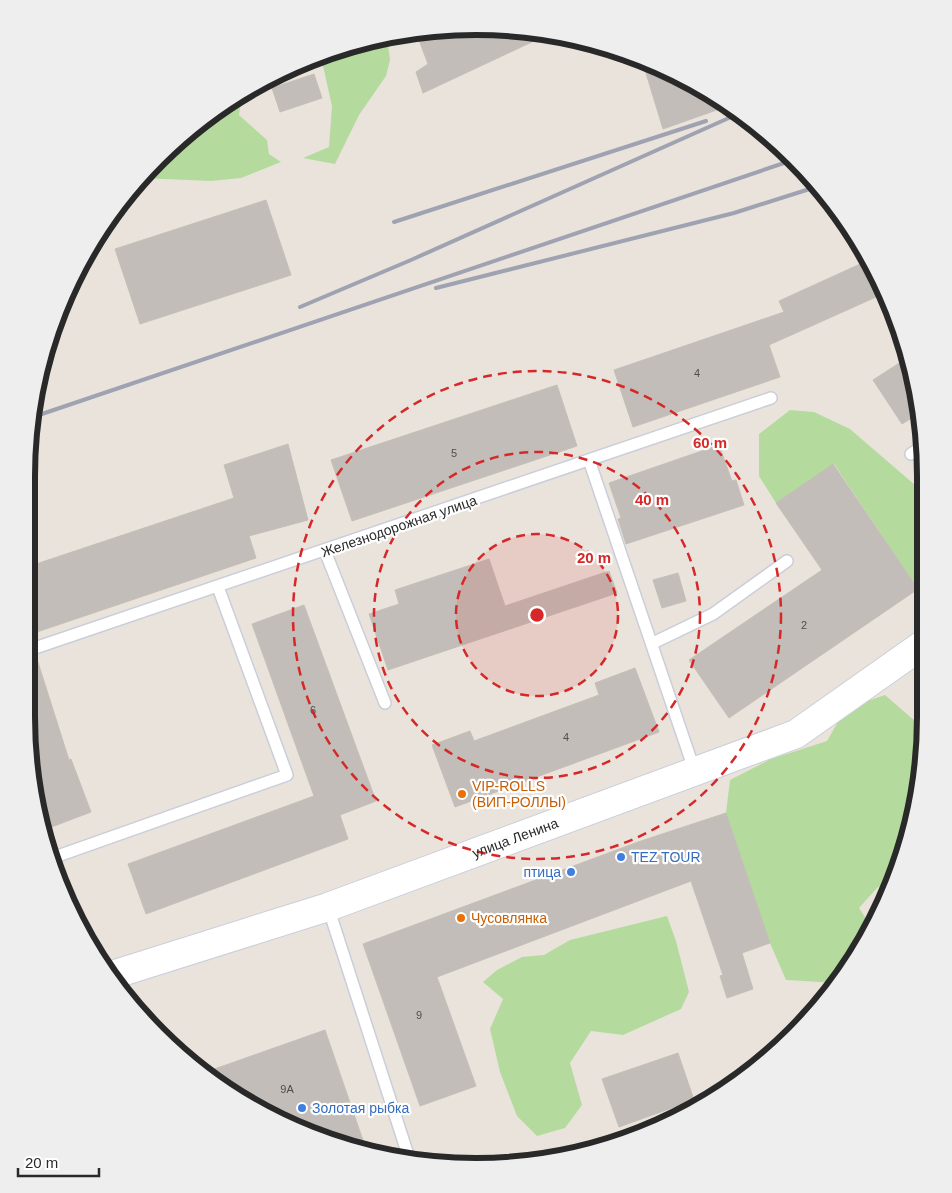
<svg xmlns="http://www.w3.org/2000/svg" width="952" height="1193" font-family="Arial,sans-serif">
  <rect width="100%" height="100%" fill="#eae3dc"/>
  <!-- green -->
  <path fill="#b4db9d" d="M387,37l3,23 -4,16 -27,39 -24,49 -32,-6 26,-11 3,-41 -11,-49z
    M249,88l-8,13 -2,14 28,25 2,14 12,8 -40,16 -30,3 -71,-3z
    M790,410l24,2 36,17 65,56 10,-7v109l-7,2 -84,-125 -58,39 -17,-27v-42z
    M885,695l30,26 11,-2 -9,85 -21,71 -19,13 -18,20 12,18 -34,57 -51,-3 -16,-37 -44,-130 4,-33 41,-21 56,-18 19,-33z
    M667,916l9,25 13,51 -8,17 -58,26 -32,-4 -21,32 12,42 -17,23 -28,8 -20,-20 -17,-44 -10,-43 13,-30 -20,-17 14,-12 25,-13 22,-2 26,-15z"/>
  <!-- building -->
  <path fill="#c2bdb8" stroke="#c5bfb6" d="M506,27l43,7 -126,59 -7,-21 12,-8 -9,-24 23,-11z
    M642,60l33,13 53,33 -65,23z
    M314,74l8,24 -42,14 -8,-24z
    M266,200l25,75 -151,49 -25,-75z
    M869,260l16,33 -116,52 11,32 -147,50 -19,-57 170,-58 -5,-11z
    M907,358l11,56 -16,10 -29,-44z
    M557,385l20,61 -225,75 -21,-61z
    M288,444l20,76 -59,16 7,22 -225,76 -4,-14v-53l207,-69 -10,-33z
    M719,445l13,36 4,-1 8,25 -118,39 -8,-25 3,-1 -12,-35z
    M833,464l85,125 -189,129 -40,-58 133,-90 -46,-67z
    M489,559l16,47 104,-35 8,22 -229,77 -19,-56 30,-10 -4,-14z
    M678,573l8,28 -24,7 -9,-28z
    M304,605l72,196 -36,14 8,24 -202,75 -18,-50 186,-68 -62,-172z
    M36,656l33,104 2,-1 20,53 -50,19 -15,-114v-59z
    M635,668l24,64 -204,75 -23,-62 38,-14 4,10 125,-46 -4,-12z
    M726,813l44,130 -28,10 11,36 -26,9 -7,-22 3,-1 -32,-94 -254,96 39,109 -56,20 -57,-162 275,-102z
    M325,1030l42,122 -8,-1 -108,-45 -45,-34z
    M678,1053l16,47 -75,27 -17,-48z"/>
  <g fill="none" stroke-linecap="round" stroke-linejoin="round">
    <!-- lane casing -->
    <g stroke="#caced9" stroke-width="14">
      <path id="lane" d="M911,454l13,-9
        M589,460l106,312
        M325,551l60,152
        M653,643l60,-29 74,-53
        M26,651l745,-253
        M52,858l235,-83 -69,-188
        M328,907l81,251"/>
    </g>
    <!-- secondary casing -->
    <g stroke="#caced9" stroke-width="30">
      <g id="secondary">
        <path id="s1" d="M112,975l216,-68 468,-173 129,-91"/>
      </g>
    </g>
    <!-- lane -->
    <use href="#lane" stroke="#fff" stroke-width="11"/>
    <!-- secondary -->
    <use href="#secondary" stroke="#fff" stroke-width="28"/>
    <!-- rail -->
    <path stroke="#9fa2b1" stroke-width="4" d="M394,222l312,-101
      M436,288l298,-75 85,-27
      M300,307l111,-47 329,-147
      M33,417l760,-257"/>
  </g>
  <!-- distance rings -->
  <circle cx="537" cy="615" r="81" fill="#d62828" fill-opacity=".12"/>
  <g fill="none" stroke="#d62828" stroke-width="2.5" stroke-dasharray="9 6">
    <circle cx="537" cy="615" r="81"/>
    <circle cx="537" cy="615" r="163"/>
    <circle cx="537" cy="615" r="244"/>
  </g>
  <!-- markers -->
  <g fill="#e8710a" stroke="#fff" stroke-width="2">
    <circle cx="462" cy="794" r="5"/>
    <circle cx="461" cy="918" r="5"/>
  </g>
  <g fill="#3f7fe0" stroke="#fff" stroke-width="2">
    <circle cx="621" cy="857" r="5"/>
    <circle cx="571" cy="872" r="5"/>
    <circle cx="302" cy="1108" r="5"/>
  </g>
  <g text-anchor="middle" stroke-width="4.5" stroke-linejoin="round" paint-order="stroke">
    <!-- number labels -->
    <g font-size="11" fill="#4f4e4d">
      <text x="697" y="377">4</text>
      <text x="454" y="457">5</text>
      <text x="804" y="629">2</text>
      <text x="313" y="714">6</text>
      <text x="566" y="741">4</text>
      <text x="419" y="1019">9</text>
      <text x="287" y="1093">9А</text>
    </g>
    <!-- street labels -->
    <g font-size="14" fill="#292929" stroke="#fff">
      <text transform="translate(399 526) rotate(-19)" y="5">Железнодорожная улица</text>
      <text dy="5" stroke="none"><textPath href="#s1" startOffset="426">улица Ленина</textPath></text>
    </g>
    <!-- food labels -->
    <g font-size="14" fill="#c56008" stroke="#fff" text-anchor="start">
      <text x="472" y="791">VIP-ROLLS<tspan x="472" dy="16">(ВИП-РОЛЛЫ)</tspan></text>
      <text x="471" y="923">Чусовлянка</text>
    </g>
    <!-- shop labels -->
    <g font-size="14" fill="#366cbe" stroke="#fff" text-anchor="start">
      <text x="631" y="862">TEZ TOUR</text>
      <text x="561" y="877" text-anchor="end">птица</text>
      <text x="312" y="1113">Золотая рыбка</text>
    </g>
  </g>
  <!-- crop -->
  <path d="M0 0H952V1193H0ZM476 35H476A441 441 0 0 1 917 476V717A441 441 0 0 1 476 1158H476A441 441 0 0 1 35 717V476A441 441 0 0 1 476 35Z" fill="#eee" fill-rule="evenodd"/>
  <path fill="none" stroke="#292929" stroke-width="6" d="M476 35H476A441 441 0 0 1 917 476V717A441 441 0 0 1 476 1158H476A441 441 0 0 1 35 717V476A441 441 0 0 1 476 35Z"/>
  <circle cx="537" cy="615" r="8" fill="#d62828" stroke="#fff" stroke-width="2.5"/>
  <g font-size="15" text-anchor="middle" font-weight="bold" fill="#d62828" stroke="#fff" stroke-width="4.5" stroke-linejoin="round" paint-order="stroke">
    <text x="710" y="448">60 m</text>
    <text x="652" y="505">40 m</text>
    <text x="594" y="563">20 m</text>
  </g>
  <!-- scale -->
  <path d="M18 1168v8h81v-8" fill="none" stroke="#292929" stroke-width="2.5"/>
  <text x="25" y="1168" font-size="15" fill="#292929" stroke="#ffffff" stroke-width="4" paint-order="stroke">20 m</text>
</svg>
